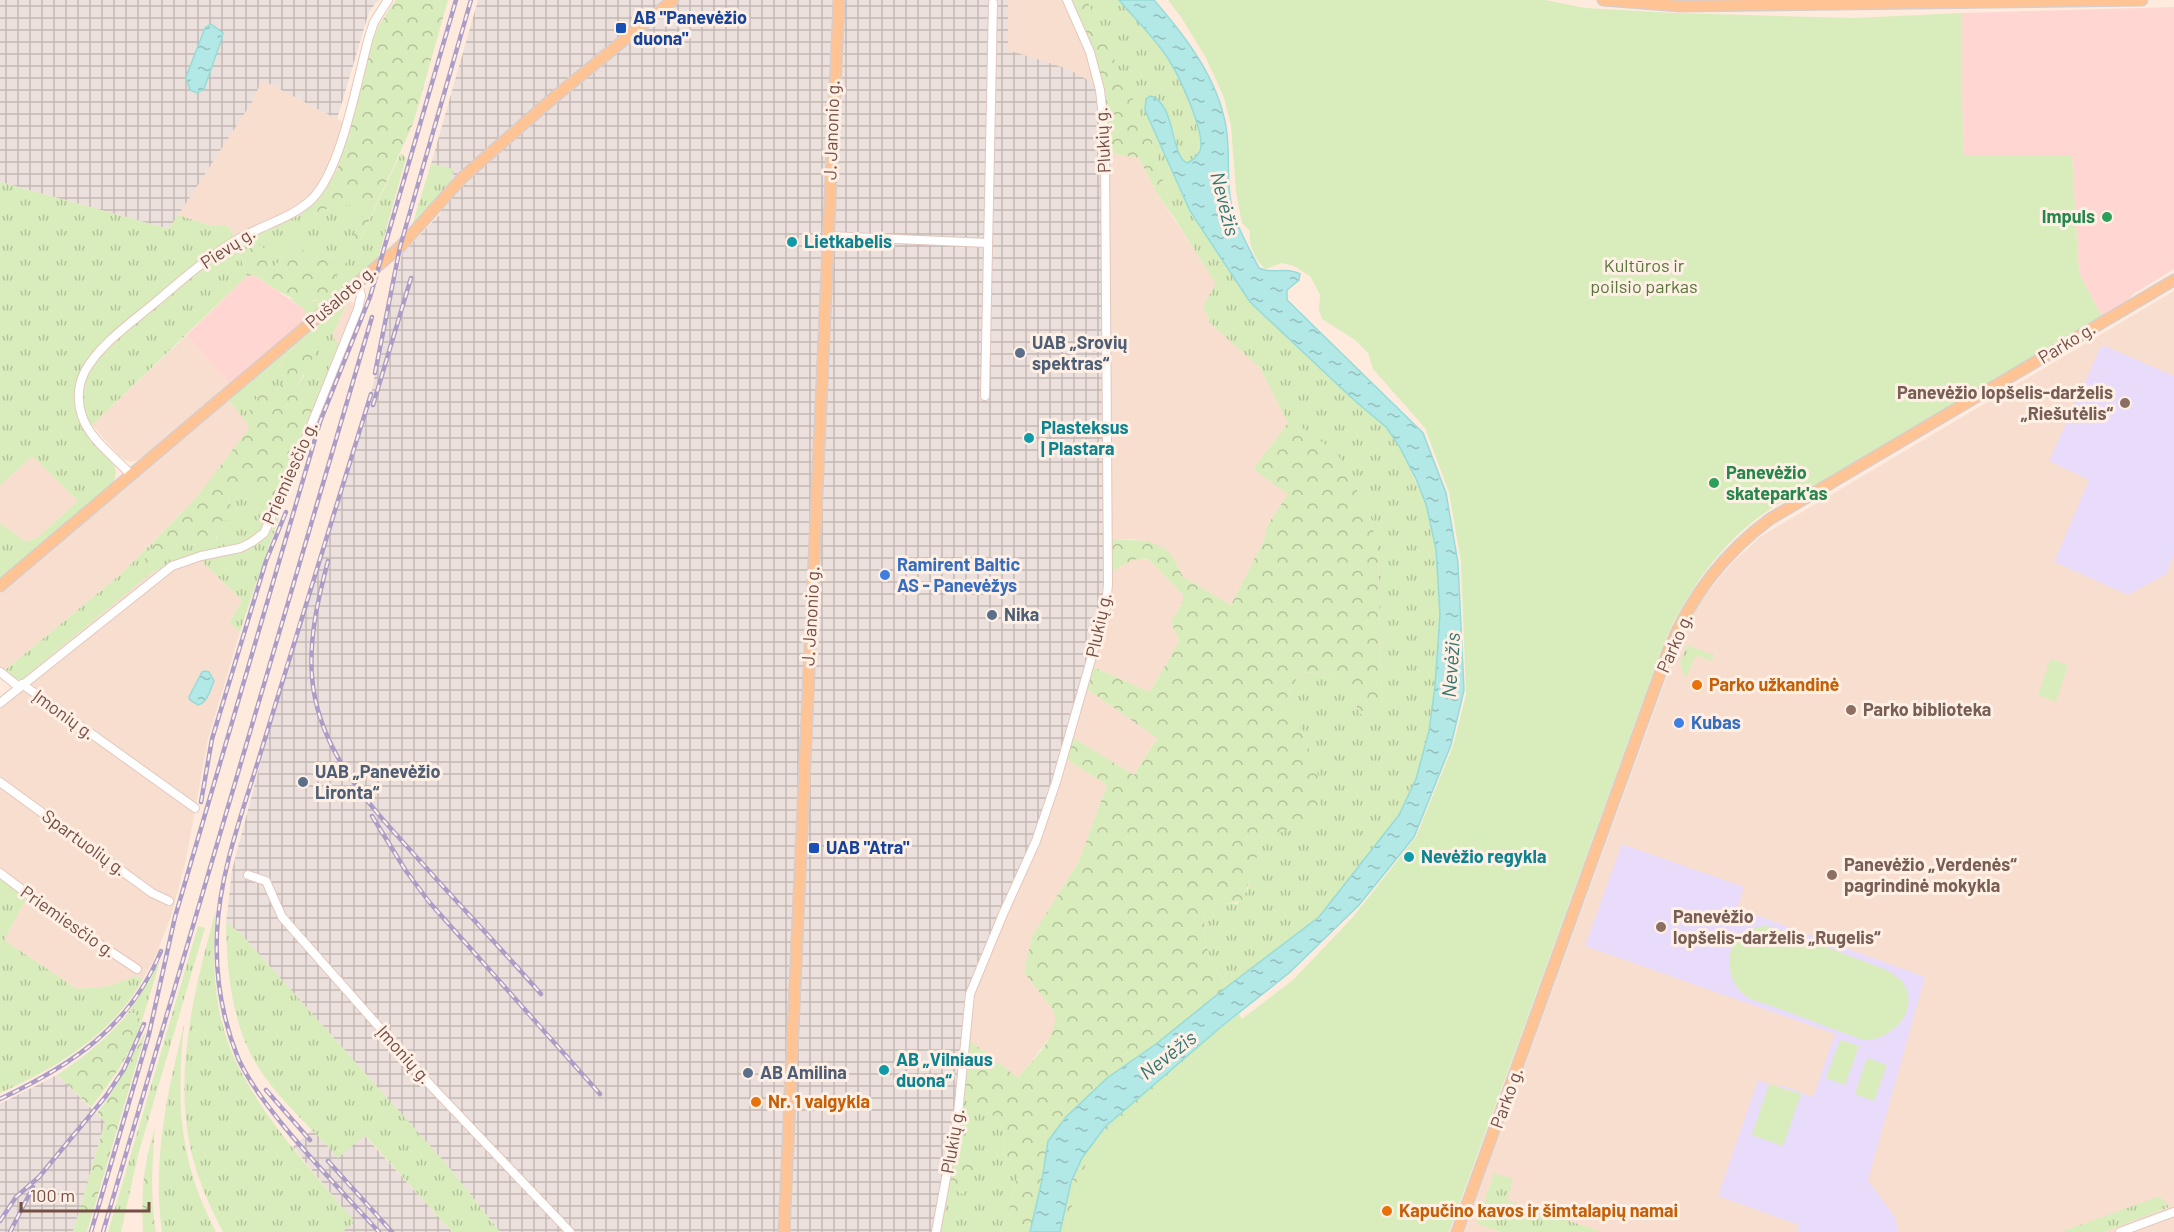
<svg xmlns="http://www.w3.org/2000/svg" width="2174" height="1232" font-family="Barlow,sans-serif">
  <defs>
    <pattern id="industrial-grid" width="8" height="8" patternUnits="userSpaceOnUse" patternTransform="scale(1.5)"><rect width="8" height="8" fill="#ebe0db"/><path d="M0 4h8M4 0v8" fill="none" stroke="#c3b8b3"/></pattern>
    <pattern id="grass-tufts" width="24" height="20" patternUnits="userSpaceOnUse" patternTransform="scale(1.5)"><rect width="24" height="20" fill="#d9ecbc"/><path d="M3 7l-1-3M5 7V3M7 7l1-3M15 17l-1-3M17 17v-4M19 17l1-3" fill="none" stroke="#b5c19b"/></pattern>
    <pattern id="forest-crowns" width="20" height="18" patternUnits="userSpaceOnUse" patternTransform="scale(1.5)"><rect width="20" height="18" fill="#d9ecbc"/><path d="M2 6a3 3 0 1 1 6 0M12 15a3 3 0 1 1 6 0" fill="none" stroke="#b5c19b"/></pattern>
    <pattern id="water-ripples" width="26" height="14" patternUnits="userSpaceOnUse" patternTransform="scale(1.5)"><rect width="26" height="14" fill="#b2e8e6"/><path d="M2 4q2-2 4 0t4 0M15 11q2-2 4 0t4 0" fill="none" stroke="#95bebc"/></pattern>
  </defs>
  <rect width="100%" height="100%" fill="#feebde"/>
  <!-- residential -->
  <path fill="#f8decf" d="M1008,0h62l32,88 -94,-38z
    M262,80l83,43 -6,25 -29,52 -72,39 -12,-14 -14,1 -34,-11 74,-113z
    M1109,153l30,5 19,37 59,89 -14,22 7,17 50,45 28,55 -35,46 36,24 -22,33 -3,14 -33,65 -48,-28 -10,-20 -39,-18h-23z
    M2174,291v941h-710l214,-586 10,-24 16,-25 27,-33 29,-27z
    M348,300l7,4v5l-14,36 -6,-4 -2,-7z
    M187,335l42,49 -81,71 -15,7 -8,-2 -6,-4 -27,-31z
    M228,400l23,27 -56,72 -73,74 -122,101v-81z
    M32,456l46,45 -40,36 -12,5 -26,-19v-37z
    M195,555l47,45 -13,23 11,9 -32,107 -22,121 -15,56 -17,44 -11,19 -7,-3 -27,10 -32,3 -73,-49 25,-46 -29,-20v-176l150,-124 19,-10z
    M1135,558l14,2 34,35v6l-12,21 8,19 -29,51 -57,-25 15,-49 4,-46z
    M1087,689l70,48 -23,38 -62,-38z
    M1066,759l41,26 -28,76 -47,75 -8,36 29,38 2,6v10l-2,7 -35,45 -49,-38 3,-40 4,-15z"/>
  <!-- commercial -->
  <path fill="#ffd6d1" d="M2174,7v262l-41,25 -8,9 -23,14 -23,-44 -7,-117h-109l-2,-143z
    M254,275l50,34 3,10 -78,65 -42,-49 60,-59z"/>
  <!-- industrial -->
  <path fill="url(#industrial-grid)" d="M0,0h378l-9,12 -32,107 -75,-39 -10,22 -83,127 -169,-47z
    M478,0h530v50l60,19 34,19 9,514 -3,16 -53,178 -79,189 -4,15 -8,96 -26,136h-438l-53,-67 -207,-232 -14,-10 6,-53 52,-196 87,-280 12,-60 19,-80 38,-40 14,-44 -23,-6z
    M57,1075l48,47 -32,110h-73v-128z
    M313,1129l25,28 26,-22 88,97h-110l12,-10 -61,-75z"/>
  <!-- education -->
  <path fill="#e9dbfa" d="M2101,346l9,2 64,28v179l-8,19 -38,21 -74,-33 35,-82 -40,-19z
    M1622,844l122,43 -7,21 188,69 -57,203 27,37 3,15h-101l2,-7 -81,-29 40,-116 21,8 2,-3 32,12 22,-63 -250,-88z"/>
  <!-- grass -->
  <path fill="url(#grass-tufts)" d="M1070,0h49c16,19 37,39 50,60 10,17 37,73 30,91 -2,6 -7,10 -13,12 -11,-6 -9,-19 -12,-30 -4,-13 -17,-26 -24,-37l-4,3 -1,11 45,101 60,91 105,99 32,26 12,18 27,59 10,45 4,65 -5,72 -6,45 -13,48 -17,36 -80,102 -91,69c-6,-10 -14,-19 -18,-29 -4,-9 -10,-43 -2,-51 7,-5 21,-2 29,-2l11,-15 4,-20 11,-32 54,-70 -30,-69 13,-26 43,2 17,40 22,-5 -4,-154 -7,-38 -70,-90 -13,-4 -28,-55 -50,-45 -7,-17 13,-22 -43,-68 -22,-78z
    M401,153l5,5 -29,104 -70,57 -3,-10 -15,-11 27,3 40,-52z
    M431,164l23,5 -5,16 -39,47z
    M0,182l169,47 9,-14 34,11 14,-1 12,14 -2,7 11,30 -155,149 -8,4 31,38 1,7 -3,11 -113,93v-55l26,19 12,-5 40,-36 -46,-45 -32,30z
    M338,204l16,1 12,6 -17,32 -11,14 -20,2 -14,-5 -2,-9 -11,-4 -7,15 -11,12 -6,-4 -18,-26 51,-23 3,5z
    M348,300l-15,34 2,7 11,6c-38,94 -75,188 -106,285l-11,-9 13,-23 -47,-45 -26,9 -19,10 -129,106 -6,-1 -10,-9 117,-97 34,-34 -3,9 -6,6 31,-9 9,-6 4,1 4,5 22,-7 -1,-8 3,-8 22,-9 -11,-9 -2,-10 16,-10 16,10 44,-104 -7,-4 7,-10 1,-28c-13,-5 -21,10 -28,20l8,6v7l-9,10 -13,-3 -19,31 -16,-19z
    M1687,645l27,10 -2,6 -13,-5 -4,1 -8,19 -4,-2 -3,-12z
    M0,874l29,20 -25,46 73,49 32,-3 27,-10 7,3c-31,56 -87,89 -143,114z
    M216,910c-5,50 -2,108 21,154 29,58 76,108 118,158l-13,10h-119c-14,-27 -27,-56 -33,-86 -16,-78 5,-160 26,-236z
    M226,923l14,10 207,232 53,67h-48l-87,-97 -27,23c-25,-29 -55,-54 -76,-85 -30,-43 -35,-99 -36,-150z
    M198,926l7,2 -67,227 -17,77h-13z
    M160,961l-18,60 -8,-8h-6z
    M184,1025c-8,79 -5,135 32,207h-54c-10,-71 5,-139 22,-207z
    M964,1096l33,22 7,15 -1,20 15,19 -5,26 -13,34h-62z
    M1494,1173l19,6 -6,21 95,32h-100l-25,-8z
    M2160,1196l9,11 -65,25h-43z"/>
  <!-- forest -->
  <path fill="url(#forest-crowns)" d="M396,0h52l-35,124 -57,125 -20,27v12c-31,27 -54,5 -82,-13l-7,1 -11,-30 13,-8 18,12v14l6,4 11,-12 7,-15 7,-1 4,5 2,9 14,5 20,-2 11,-14 17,-32c-30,-15 -37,0 -64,9l-2,-5 20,-17 17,-28 36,-130 6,-15z
    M1088,3l63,135 22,78 -15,-21 -19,-37 -30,-5 -7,-65 -31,-83z
    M313,344l6,3 -22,39 15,9 6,7 -41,96 -17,-4 -16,-10 -16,11 2,9 11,9 -2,4c-6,4 -13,2 -20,5 -3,11 -1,16 -7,26h-10l-15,-9 -9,6 -28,29 -5,-1 -4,-6c4,-11 11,-17 15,-28l39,-40 55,-72 -6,-8 19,-31 5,-3 8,6 9,-10v-7l-6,-2 -2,-3c7,-11 15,-26 28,-21z
    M1288,423l13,4 36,26 34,64 7,38 4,155 -22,4 -17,-40 -43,-2 -13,26 30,69 5,53 -59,17 -19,61c-13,10 -28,1 -36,9 -8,7 -2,41 2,50 4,10 12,20 18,29l-72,58 -49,34 -59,63 -6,39 -12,52h-30l13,-34 5,-26 -15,-19 1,-20 -7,-15 -33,-22 5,-56 49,38c13,-17 45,-45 35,-68l-29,-38 8,-36 47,-75 28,-76 -41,-26 6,-22 62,38 23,-37 -70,-49 6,-22 57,25 29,-51 -8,-19 12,-21v-6l-34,-35c-15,-5 -25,5 -37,12l-1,-33 36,2 17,7 9,9 10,20 48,28 33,-65 3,-14 21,-32 -35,-25z
    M128,1013h6l8,8c-11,32 -30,60 -51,86l-34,-32c27,-18 51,-37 71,-62z
    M1239,1014l3,5 -86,72 -59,55 -20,35 -10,51h-7c6,-25 9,-52 23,-75 21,-35 56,-62 87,-88 23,-19 45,-38 69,-55z
    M146,1031l-59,201h-14l32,-110 -8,-9 11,-14z
    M155,1128c-3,36 -5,69 1,104h-13c-2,-40 0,-66 12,-104z
    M962,1144l9,4 3,18 -1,20 -11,8 -15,-8 7,-40z"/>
  <!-- park -->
  <path fill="#d9ecbc" d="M1168,0h377l40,8 90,5 179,5 107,-5 2,143h109l7,117 23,44 -288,171c-70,23 -118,86 -148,150l-217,594h-382l10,-51 20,-35 59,-55 86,-72 51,-39 60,-63 63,-80 37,-91 13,-51 -5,-133 -12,-70 -24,-64 -52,-59 -5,-16 -13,-13 -33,-21 -3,-9 1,-15 -10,-19 -16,-10 -12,-3 -17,6c-10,-9 -17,-25 -15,-38l-8,-8 -6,-31 -5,-67 -8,-30 -17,-37 -25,-41z
    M2050,659l18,6 -12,37 -18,-7z
    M1765,926l8,1 114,43c6,5 14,8 18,16 14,28 -16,55 -42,54 -31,-11 -61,-23 -91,-34 -9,-3 -23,-6 -29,-12 -13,-13 -17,-30 -11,-47 6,-13 19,-20 33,-21z
    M1840,1040l19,6 -14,39 -19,-7z
    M1867,1058l20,7 -13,36 -19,-7z
    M1769,1084l32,10 -18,52 -31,-11z"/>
  <!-- water -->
  <path fill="url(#water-ripples)" stroke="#97dbd8" stroke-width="1.5" d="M1119,0h35c31,36 64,78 72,127 4,22 1,46 4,69 3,25 18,50 29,72 12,7 27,-2 41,6l-1,6 -12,10v10l136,133 23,60 12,70 6,127 -13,55 -37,92 -55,68 -70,68 -67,53 -117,101 -23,31 -11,24 -11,50h-30l12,-52 6,-39 18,-24 41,-39 49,-34 72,-58 91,-69 80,-102 17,-36 13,-48 6,-45 5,-72 -4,-65 -10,-45 -10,-25 -17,-33 -13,-19 -31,-26 -105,-99 -60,-91 -45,-101 1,-11 4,-3c26,6 20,60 37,67 5,-2 10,-7 13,-12 6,-18 -21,-75 -31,-91 -13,-21 -34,-41 -50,-60z
    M211,24l12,9 -1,5 -18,51 -7,4 -7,-3 -4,-13 19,-49z
    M205,671l4,1 5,9c-4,9 -6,21 -16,24l-8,-5 -1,-3 13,-25z"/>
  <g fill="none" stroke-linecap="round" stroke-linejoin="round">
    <!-- minor casing -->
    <g stroke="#e4c7bd" stroke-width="10">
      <path id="minor" d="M828,236l160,7
        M985,396l8,-393
        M131,475c-17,-19 -41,-35 -49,-59 -5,-15 -4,-31 3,-45 16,-28 47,-49 72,-70 26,-22 53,-46 83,-63 23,-13 52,-20 72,-39 30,-30 45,-119 57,-162l5,-15 14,-22
        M0,672l19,15
        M22,684l173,124
        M0,703l172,-137 29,-10 39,-8 12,-6 12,-9 31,-68 63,-156 3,-13 -3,-13
        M0,782l152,111 17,8
        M0,873l54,41 83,55
        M248,875l18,6 16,36 151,171 137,144
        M936,1232l22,-118 12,-120 33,-80 33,-73 20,-59 50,-175 2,-23 -3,-428 -3,-48 -2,-18 -10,-38 -23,-52
        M2120,1232l54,-20"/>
    </g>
    <!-- major casing -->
    <g stroke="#d8cdcb" stroke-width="13">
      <path id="major" d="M1603,0l77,6 462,-6
        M0,586l400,-339 63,-70 89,-78 121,-99
        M784,1232l55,-1232
        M1457,1232l212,-583c22,-53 55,-96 101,-130l404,-239"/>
    </g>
    <!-- minor -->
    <use href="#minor" stroke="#fff" stroke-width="8"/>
    <!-- major -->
    <use href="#major" stroke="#ffc394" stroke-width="10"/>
    <!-- rail casing -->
    <g stroke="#ac9dc7" stroke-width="4.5">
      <path id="rail" d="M375,373l25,-126 71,-247
        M371,394c-36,117 -73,234 -108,351 -18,61 -43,123 -46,187 -2,43 5,86 21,126 12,26 31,50 49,72 29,35 61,68 92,102
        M373,405l38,-127
        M328,561c-10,38 -19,76 -16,116 6,76 61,132 109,185 40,45 81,87 120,132
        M201,802l11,-63 54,-178 20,-49
        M372,816l34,55 24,32 170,191
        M266,1090l44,50
        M0,1099c72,-34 130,-72 161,-148
        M328,1161l64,71
        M0,1221l16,-24 23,-20 67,-81 18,-27 20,-45
        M10,1232l23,-45
        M91,1232l58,-198 26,-117 145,-495 50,-125 86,-297
        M103,1232l269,-915"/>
    </g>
    <!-- rail -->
    <use href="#rail" stroke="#fff0e6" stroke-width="2" stroke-dasharray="7" stroke-linecap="butt"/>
  </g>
  <!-- markers -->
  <g fill="#1a4fb4" stroke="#fff0e6" stroke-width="2">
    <rect x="615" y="22" width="12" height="12" rx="3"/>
    <rect x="808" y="842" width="12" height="12" rx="3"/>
  </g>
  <g fill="#2e9e5b" stroke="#fff0e6" stroke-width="2">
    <circle cx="2107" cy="217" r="6"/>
    <circle cx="1714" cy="483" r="6"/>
  </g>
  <g fill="#0f9aa8" stroke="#fff0e6" stroke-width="2">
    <circle cx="792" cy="242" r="6"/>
    <circle cx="1029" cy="438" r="6"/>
    <circle cx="1409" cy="857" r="6"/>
    <circle cx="884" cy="1070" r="6"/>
  </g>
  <g fill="#5c6f8a" stroke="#fff0e6" stroke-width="2">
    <circle cx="1020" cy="353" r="6"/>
    <circle cx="992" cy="615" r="6"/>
    <circle cx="303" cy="782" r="6"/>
    <circle cx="748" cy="1073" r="6"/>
  </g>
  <g fill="#8d6e63" stroke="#fff0e6" stroke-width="2">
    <circle cx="2125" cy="403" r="6"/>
    <circle cx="1851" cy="710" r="6"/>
    <circle cx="1832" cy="875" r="6"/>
    <circle cx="1661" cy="927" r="6"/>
  </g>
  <g fill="#3f7fe0" stroke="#fff0e6" stroke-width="2">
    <circle cx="885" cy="575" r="6"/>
    <circle cx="1679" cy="723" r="6"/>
  </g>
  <g fill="#e8710a" stroke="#fff0e6" stroke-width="2">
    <circle cx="1697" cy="685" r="6"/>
    <circle cx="756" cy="1102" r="6"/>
    <circle cx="1387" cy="1211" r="6"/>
  </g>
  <g text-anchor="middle" stroke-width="6" stroke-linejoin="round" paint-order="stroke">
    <!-- transit labels -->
    <g font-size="18" font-weight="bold" fill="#164399" stroke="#fff0e6" text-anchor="start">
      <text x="633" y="24">AB "Panevėžio<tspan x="633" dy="21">duona"</tspan></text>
      <text x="826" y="854">UAB "Atra"</text>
    </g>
    <!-- street labels -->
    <g font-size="18" fill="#754d45" stroke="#fff0e6">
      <text transform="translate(832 130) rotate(-88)" y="6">J. Janonio g.</text>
      <text transform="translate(1103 140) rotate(-93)" y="6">Plukių g.</text>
      <text transform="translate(228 248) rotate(-33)" y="6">Pievų g.</text>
      <text transform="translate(341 297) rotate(-41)" y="6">Pušaloto g.</text>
      <text transform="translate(2067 343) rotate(-31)" y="6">Parko g.</text>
      <text transform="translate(290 473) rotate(-66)" y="6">Priemiesčio g.</text>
      <text transform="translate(811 616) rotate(-87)" y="6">J. Janonio g.</text>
      <text transform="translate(1099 625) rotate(-78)" y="6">Plukių g.</text>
      <text transform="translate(1675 643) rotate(-66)" y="6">Parko g.</text>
      <text transform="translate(64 715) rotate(36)" y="6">Įmonių g.</text>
      <text transform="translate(84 843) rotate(36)" y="6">Spartuolių g.</text>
      <text transform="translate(68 922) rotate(35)" y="6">Priemiesčio g.</text>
      <text transform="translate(404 1055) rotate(48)" y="6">Įmonių g.</text>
      <text transform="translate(1507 1098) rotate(-70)" y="6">Parko g.</text>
      <text transform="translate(953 1141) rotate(-80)" y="6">Plukių g.</text>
    </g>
    <!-- leisure labels -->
    <g font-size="18" font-weight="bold" fill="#27864d" stroke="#fff0e6" text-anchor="end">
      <text x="2095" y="223">Impuls</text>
      <text x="1726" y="479" text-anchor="start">Panevėžio<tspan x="1726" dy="21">skatepark'as</tspan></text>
    </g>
    <!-- culture labels -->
    <g font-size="18" font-weight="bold" fill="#0d838f" stroke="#fff0e6" text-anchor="start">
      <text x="804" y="248">Lietkabelis</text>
      <text x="1041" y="434">Plasteksus<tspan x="1041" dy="21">| Plastara</tspan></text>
      <text x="1421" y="863">Nevėžio regykla</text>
      <text x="896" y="1066">AB „Vilniaus<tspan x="896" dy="21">duona“</tspan></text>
    </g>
    <!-- park labels -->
    <g font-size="18" fill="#58763a" stroke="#fff0e6">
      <text x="1644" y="272">Kultūros ir<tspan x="1644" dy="21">poilsio parkas</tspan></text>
    </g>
    <!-- service labels -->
    <g font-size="18" font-weight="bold" fill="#4e5e75" stroke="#fff0e6" text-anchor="start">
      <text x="1032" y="349">UAB „Srovių<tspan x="1032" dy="21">spektras“</tspan></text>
      <text x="1004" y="621">Nika</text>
      <text x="315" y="778">UAB „Panevėžio<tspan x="315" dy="21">Lironta“</tspan></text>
      <text x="760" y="1079">AB Amilina</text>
    </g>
    <!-- education labels -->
    <g font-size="18" font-weight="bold" fill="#785e54" stroke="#fff0e6" text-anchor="start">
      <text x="2113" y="399" text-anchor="end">Panevėžio lopšelis-darželis<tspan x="2113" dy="21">„Riešutėlis“</tspan></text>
      <text x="1863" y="716">Parko biblioteka</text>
      <text x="1844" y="871">Panevėžio „Verdenės“<tspan x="1844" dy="21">pagrindinė mokykla</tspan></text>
      <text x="1673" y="923">Panevėžio<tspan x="1673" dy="21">lopšelis-darželis „Rugelis“</tspan></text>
    </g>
    <!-- shop labels -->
    <g font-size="18" font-weight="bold" fill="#366cbe" stroke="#fff0e6" text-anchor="start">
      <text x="897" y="571">Ramirent Baltic<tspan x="897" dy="21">AS - Panevėžys</tspan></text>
      <text x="1691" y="729">Kubas</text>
    </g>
    <!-- food labels -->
    <g font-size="18" font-weight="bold" fill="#c56008" stroke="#fff0e6" text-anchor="start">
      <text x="1709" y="691">Parko užkandinė</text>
      <text x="768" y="1108">Nr. 1 valgykla</text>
      <text x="1399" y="1217">Kapučino kavos ir šimtalapių namai</text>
    </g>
    <!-- water labels -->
    <g font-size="20" font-style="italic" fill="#357674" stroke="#fff0e6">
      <text transform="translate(1225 204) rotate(76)" y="7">Nevėžis</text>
      <text transform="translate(1451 665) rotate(-86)" y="7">Nevėžis</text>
      <text transform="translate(1168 1055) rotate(-38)" y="7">Nevėžis</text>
    </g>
  </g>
  <!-- scale -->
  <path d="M21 1202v9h128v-9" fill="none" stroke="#754d45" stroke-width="3"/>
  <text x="30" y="1202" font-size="18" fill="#754d45" stroke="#fff0e6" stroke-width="4.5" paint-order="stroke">100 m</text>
</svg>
